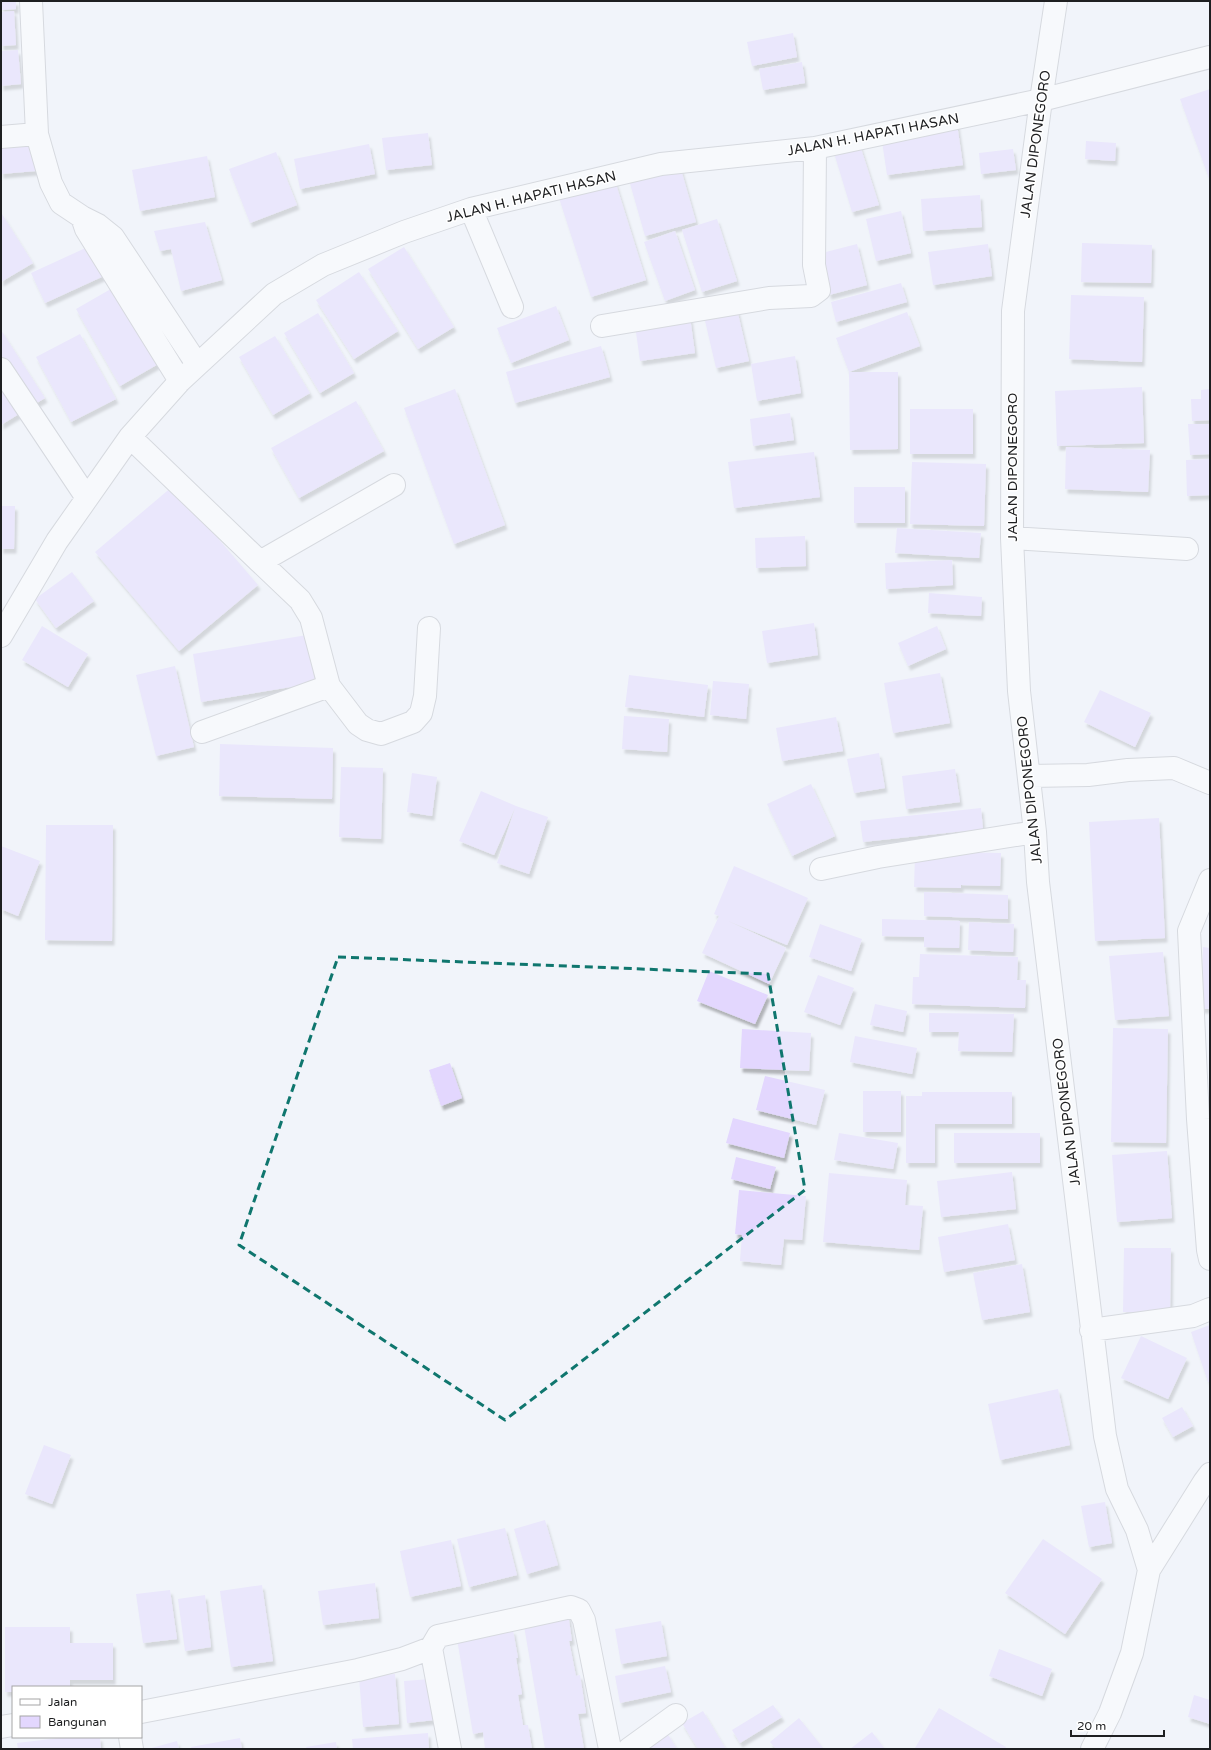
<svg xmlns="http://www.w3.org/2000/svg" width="1211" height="1750" font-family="'Varela Round',sans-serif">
  <defs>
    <filter id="shadow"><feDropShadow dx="2.5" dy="4.5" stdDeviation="1" flood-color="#0004"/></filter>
  </defs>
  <rect width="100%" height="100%" fill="#f1f4fa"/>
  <!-- building -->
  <path fill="#e3d7fe" filter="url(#shadow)" d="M1,1h15v8l-15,1z
    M14,11l2,34 -15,1v-34z
    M793,33l4,24 -45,9 -5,-24z
    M18,50l3,34 -20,2v-35z
    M802,62l3,21 -42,7 -4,-21z
    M1210,89v92l-30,-82z
    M956,117l7,48 -76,10 -7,-47z
    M428,133l4,32 -46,5 -4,-32z
    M857,136l22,69 -27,7 -21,-69z
    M33,139l3,32 -35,3v-32z
    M1086,141l30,2 -1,18 -30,-2z
    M369,144l6,30 -75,15 -6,-30z
    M1013,149l3,21 -35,4 -2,-21z
    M276,152l21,53 -47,18 -21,-54z
    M207,156l8,41 -75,14 -8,-41z
    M680,166l16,56 -51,14 -16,-56z
    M615,181l31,99 -55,17 -32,-99z
    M980,195l2,32 -59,4 -2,-32z
    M901,211l10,42 -35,8 -10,-42z
    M2,214l31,49 -32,19v-67z
    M717,219l20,62 -35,11 -20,-62z
    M205,222l17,58 -41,11 -10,-42 -11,2 -6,-20z
    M675,231l20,59 -30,11 -21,-59z
    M1082,243l70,2 -1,38 -70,-1z
    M857,244l10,41 -38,10 -11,-41z
    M988,244l4,32 -59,9 -5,-33z
    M92,245l14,30 -61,28 -14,-30z
    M404,247l50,80 -36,22 -50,-80z
    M359,272l39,59 -44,28 -38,-59z
    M901,283l6,19 -71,20 -5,-20z
    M116,286l44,77 -40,23 -44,-77z
    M1071,295l73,2 -2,65 -73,-3z
    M736,305l13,56 -33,7 -13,-56z
    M556,306l13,34 -58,23 -14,-35z
    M907,312l13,34 -71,26h49v77l-48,1 -1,-78 -13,-34z
    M318,313l36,60 -34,20 -36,-60z
    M690,317l5,36 -55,8 -5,-36z
    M1,330l44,68 -44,27z
    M80,334l36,65 -45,23 -35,-65z
    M275,336l35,57 -37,22 -34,-58z
    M601,346l9,31 -95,26 -9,-31z
    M795,356l6,37 -44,8 -6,-37z
    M1142,387l2,56 -87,3 -2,-55z
    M455,389l50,136 -51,19 -50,-136z
    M1210,389v31l-18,1 -1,-22h10v-9z
    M356,401l28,50 -85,47 -28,-50z
    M910,409h63v45h-63z
    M790,413l4,27 -41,6 -3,-27z
    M1188,424h22v30l-20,1z
    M1066,447l84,3 -2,42 -83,-3z
    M814,452l6,45 -86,11 -6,-46z
    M1210,459v36l-23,1 -1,-36z
    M912,462l74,2 -2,62 -74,-2z
    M173,486l85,99 -79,66 -84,-99z
    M854,487h51v36h-51z
    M1,506h14l-1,43h-13z
    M897,528l84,5 -2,25 -84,-5z
    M805,536l1,30 -50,2 -1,-30z
    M952,560l1,25 -67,4 -1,-26z
    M72,572l22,29 -38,27 -21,-29z
    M929,593l53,4 -1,19 -53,-3z
    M814,623l4,32 -51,8 -5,-32z
    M42,626l46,28 -20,33 -46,-27z
    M937,626l9,23 -38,17 -10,-23z
    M307,635l8,48 -114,19 -8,-48z
    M175,666l19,81 -38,9 -20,-81z
    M940,673l10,50 -57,10 -9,-50z
    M629,675l79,10 -4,32 -79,-10z
    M713,681l36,3 -3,35 -36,-4z
    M1100,690l51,23 -16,34 -51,-25z
    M624,716l45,3 -2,33 -45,-3z
    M836,717l7,34 -61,10 -6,-33z
    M220,744l113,4 -1,51 -113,-3z
    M879,753l6,35 -31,5 -7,-34z
    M341,767l42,1 -2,71 -42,-2z
    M955,769l5,33 -54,7 -4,-33z
    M412,773l25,4 -5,39 -25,-4z
    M811,784l24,52 -43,20 -25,-52z
    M481,791l35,15 32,11 -19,57 -32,-11 18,-55 -21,47 -35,-14z
    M981,808l2,21 -120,13 -3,-21z
    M1159,818l6,120 -70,3 -6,-119z
    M46,825h67l-1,116 -67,-1z
    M1,846l39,15 -22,55 -17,-7z
    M954,852l47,1 -1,33 -39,-1v3l-47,-1 1,-31 39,1z
    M734,866l74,32 -21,47 -59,-24 58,27 -17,36 -67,-31 17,-37 -5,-2z
    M924,892l84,3v24l-84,-3z
    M882,919l78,2 -1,27 -35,-1v-10l-42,-1z
    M969,922l45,2 -1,28 -45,-2z
    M820,924l42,15 -11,32 -42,-14z
    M1203,947l7,1v61h-9z
    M1163,952l6,64 -54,4 -6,-64z
    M920,954l98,3 -1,23h9l-1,28 -113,-4 1,-27h6z
    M709,971l59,24 -13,29 -58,-23z
    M818,975l36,13 -14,37 -36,-13z
    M875,1004l32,7 -4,21 -33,-7z
    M929,1013l85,1 -2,38 -54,-1 1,-19h-30z
    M1113,1028l55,1 -2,114 -55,-1z
    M742,1029l69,4 -2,38 -69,-3z
    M855,1036l62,12 -5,26 -62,-12z
    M450,1063l12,35 -21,8 -12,-36z
    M765,1076l60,14 -9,35 -60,-15z
    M863,1091h38v41h-38z
    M922,1092h90v32h-77v39h-29v-67h16z
    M733,1118l57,15 -6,25 -58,-15z
    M839,1133l59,10 -5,26 -59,-9z
    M954,1133h86v30h-86z
    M1167,1151l5,67 -55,4 -5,-67z
    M736,1157l40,10 -6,22 -39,-10z
    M1012,1172l4,37 -75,8 -4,-36z
    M829,1173l78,7 -2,25 18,1 -4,44 -96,-8z
    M739,1190l67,6 -4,44 -18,-1 -3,26 -41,-4 2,-26 -7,-1z
    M1008,1224l7,36 -71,12 -6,-35z
    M1124,1248h47l-1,65 -47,-1z
    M1022,1264l8,48 -48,8 -9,-47z
    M1210,1325v57h-2l-17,-50z
    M1141,1336l46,22 -19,41 -47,-21z
    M1058,1389l12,56 -70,15 -12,-56z
    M1182,1407l11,19 -20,11 -11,-19z
    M44,1445l27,10 -19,49 -27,-10z
    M1105,1502l7,41 -23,4 -8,-41z
    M545,1520l13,45 -31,9 -13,-45z
    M505,1528l12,47 -48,12 -12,-48z
    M1043,1539l59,40 -37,55 -60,-41z
    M451,1540l10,46 -51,11 -10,-46z
    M375,1583l4,35 -56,7 -5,-34z
    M262,1585l11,76 -42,6 -11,-76z
    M170,1590l7,49 -34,4 -7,-49z
    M205,1595l6,52 -26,4 -7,-52z
    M568,1613l4,28h-3l7,35 4,-1 6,38 -8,1 6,35h-39l-22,-129z
    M661,1621l6,35 -46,8 -6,-35z
    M5,1627h65v16h43v37h-43v7h-57v5h-8z
    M513,1630l5,28h-2l6,36 -4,1 5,30h5l4,24h-47l-2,-17 -10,2 -16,-95z
    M999,1649l53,20 -10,27 -53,-20z
    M665,1666l6,26 -51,11 -5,-27z
    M395,1674l4,50 -36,3 -4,-50z
    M431,1679l4,41 -28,3 -3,-42z
    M1194,1695l16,5v24l-22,-7z
    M773,1705l9,12 -42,26 -8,-13z
    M939,1708l67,39 -1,2h-87l-3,-1z
    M703,1711l23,38h-28l-16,-26z
    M799,1718l25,31h-48l-6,-7z
    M872,1732l13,17h-35z
    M428,1733l1,16h-76l-1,-10z
    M667,1733l10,16h-25l-3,-3z
    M68,1737h32l1,12h-83l-1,-6z
    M240,1738l2,11h-50l-1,-2z
    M177,1741l2,8h-31z
    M336,1742l1,7h-30l-1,-2z"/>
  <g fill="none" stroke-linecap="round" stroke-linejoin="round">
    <!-- minor casing -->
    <g stroke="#b7b9bf" stroke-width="24">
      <path id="minor" d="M31,1l6,133
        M1056,1l-15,99 -28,211 -1,227 7,153 16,141 3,50 67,554 12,53 20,41 12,40
        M1,137l36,-3 14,49 10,20 21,14 16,8 15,12 84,127
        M471,209l41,98
        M82,217l4,12 94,152
        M602,326l167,-28 42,-2 8,-6 -5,-25 1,-117
        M1,369l86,129
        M130,437l130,125 134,-77
        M1012,538l175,11
        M260,562l40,38 11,18 18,68 29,38 9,6 14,4 32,-12 8,-9 4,-17 4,-68
        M1,636l56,-95 73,-104 50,-56 94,-87 49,-29 81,-33 67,-23 190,-45 154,-16 226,-48 169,-43
        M202,732l127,-46
        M1029,776l59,-1 40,-5 46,-2 36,15
        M821,869l57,-12 157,-25
        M1210,880l-21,51 9,188 10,131 2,9
        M1091,1330l102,-14 17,-7
        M141,1712l217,-42 44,-11 29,-11
        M1,1727l12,-2
        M130,1737l2,12
        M450,1749l-19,-101 7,-12 133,-29 8,3 5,10 26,129
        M629,1749l47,-34
        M1092,1749l18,-36 22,-60 17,-83 55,-88 6,-8"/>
    </g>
    <!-- minor -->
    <use href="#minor" stroke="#fff" stroke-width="22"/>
  </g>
  <!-- marked area -->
  <path d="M0 0H1211V1750H0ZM338,957l430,17 37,216 -300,230 -266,-175z" fill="#f1f4fa" fill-opacity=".55" fill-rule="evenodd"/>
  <path fill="none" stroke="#0f766e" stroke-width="3" stroke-dasharray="8 5" stroke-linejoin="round" d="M338,957l430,17 37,216 -300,230 -266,-175z"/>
  <g text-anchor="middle" stroke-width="3" stroke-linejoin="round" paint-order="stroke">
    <!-- street labels -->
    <g font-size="14" fill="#1e1f21" stroke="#fff">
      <text transform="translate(873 134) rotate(-11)" y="5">JALAN H. HAPATI HASAN</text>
      <text transform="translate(1035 144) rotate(-82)" y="5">JALAN DIPONEGORO</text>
      <text transform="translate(531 196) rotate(-14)" y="5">JALAN H. HAPATI HASAN</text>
      <text transform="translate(1012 467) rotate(-90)" y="5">JALAN DIPONEGORO</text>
      <text transform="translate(1029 790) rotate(-96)" y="5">JALAN DIPONEGORO</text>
      <text transform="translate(1066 1112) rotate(-97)" y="5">JALAN DIPONEGORO</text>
    </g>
  </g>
  <!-- border -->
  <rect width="1211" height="1750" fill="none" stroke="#1e1f21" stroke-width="4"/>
  <!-- legend -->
  <rect x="12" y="1686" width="130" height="52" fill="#ffffff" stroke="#a5a5a6"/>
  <rect x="20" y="1699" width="20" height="6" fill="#ffffff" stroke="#a5a5a6"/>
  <text x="48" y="1706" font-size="12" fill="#1e1f21">Jalan</text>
  <rect x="20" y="1716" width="20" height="12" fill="#e3d7fe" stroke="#a5a5a6"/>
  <text x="48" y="1726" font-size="12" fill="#1e1f21">Bangunan</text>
  <!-- scale -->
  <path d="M1071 1730v6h93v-6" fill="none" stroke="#1e1f21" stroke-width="2"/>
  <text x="1077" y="1730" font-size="12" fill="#1e1f21" stroke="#ffffff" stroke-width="3" paint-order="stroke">20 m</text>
</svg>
